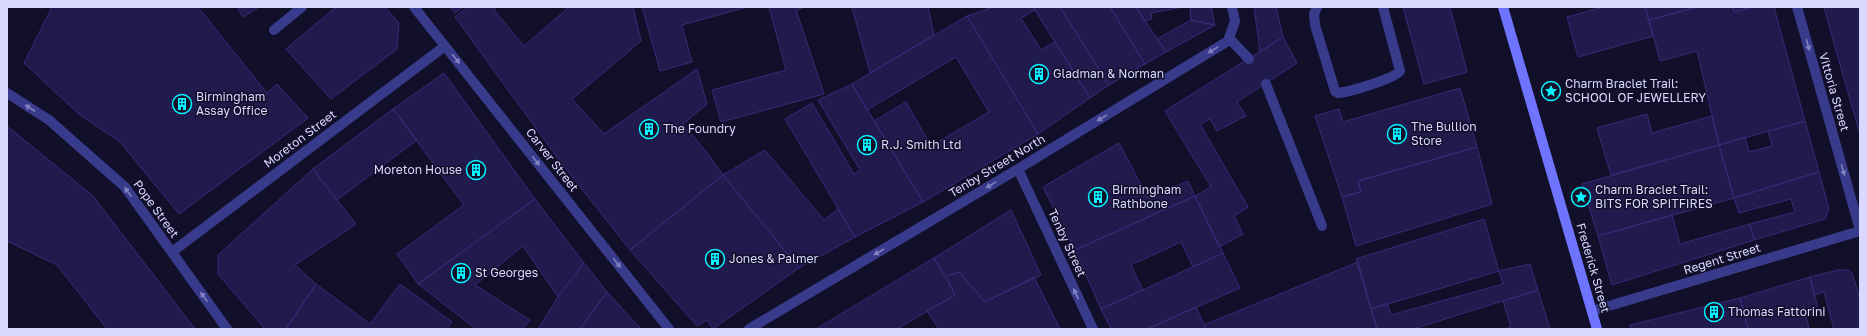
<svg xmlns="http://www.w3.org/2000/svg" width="1867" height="336" font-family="'Golos Text',sans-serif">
  <rect width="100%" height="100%" fill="#120f2a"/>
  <!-- building -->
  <path fill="#211a4c" stroke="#362b79" d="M52,7h146l69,86 10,-9 31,34 -129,96 -59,-72 -40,-27 -56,-52z
    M237,7h22l-16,10z
    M336,7h49l14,16 -2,26 -66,50 -45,-50z
    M450,7h13l-8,6z
    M468,7h29l-3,3 30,36 45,-39h64l8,34 -69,58 32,35 93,-65 10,35 -24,20 25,30 15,21 -93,75 -71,-90 -104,-143z
    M642,7h105l-65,18 10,37 -32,9z
    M769,7h36l-9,3 28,84 -103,28 -9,-32 74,-20z
    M852,7h76l6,28 -64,38z
    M993,7h40l2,3 -14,8 20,32 14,-8 35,56 -52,36 -71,-118z
    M1033,7h27l49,78 -19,13z
    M1060,7h50l35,57 -36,21z
    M1110,7h26l30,45 -21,12z
    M1136,7h47l-32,6 1,6 -8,2z
    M1190,7h21l4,18 -24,-5z
    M1254,7h22l7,30 -23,15z
    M1403,7h47l17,65 -43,12z
    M1603,7h42l8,29 -75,21 -11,-40z
    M1645,7h52l-48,13z
    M1697,7h36l1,5 19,-5h21l31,114 -86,24 -22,-94 -37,10 -11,-41z
    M1733,7h20l-19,5z
    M1824,7h36v127l-18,-62z
    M967,16l71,118 -115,68 -49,-81 32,-19 25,44 58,-34 -33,-55 -89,53 -15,-26z
    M1191,20l24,5 -49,27 -9,-13z
    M1283,37l14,26 -60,39 9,14 -29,15 -7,-12 -10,5 48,83 -14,9 9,18 -24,13 -24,-51 16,-9 -46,-76z
    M444,73l91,126 -117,85 -21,-30 67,-49 -71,-96z
    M852,84l71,118 -68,35 -70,-118 27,-16 42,71 6,-4 -42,-70z
    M1460,88l17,59 -119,34 3,11 -19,5 -27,-81 24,-7 4,13z
    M393,109l24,31 -80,60 -24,-31z
    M1647,114l5,19 60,-17 7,29 -108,30 -14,-47z
    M1805,121l14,51 -85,26 -15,-53 26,-8 4,15 23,-6 -4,-15z
    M7,126l86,70 102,133h-88l-50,-64 -50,-24z
    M1119,143l29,55 40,-17 7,15 -120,54 -32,-63z
    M1719,145l15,53 -136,38 -16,-52z
    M1477,147l15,57 -136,42 -14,-49 19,-5 -3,-11z
    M765,150l59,70 14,-11 17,28 -56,31 -76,-93z
    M313,169l43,55 -61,41 21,19 -30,45h-21l-47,-55v-19z
    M1819,172l10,37 -4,10 -71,21 -4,-16 45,-12 -4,-13 -52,14 -5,-15z
    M723,175l76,93 -86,61 -6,-9 -10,6 -67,-76z
    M1195,196l28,57 -30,14 -12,-25 -50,23 12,25 -42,19 -26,-59z
    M535,199l49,64 -26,34 -35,-51 -48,39 55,35 -7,9h-47l-58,-45z
    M1011,210l30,65 -56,27 -26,-30 -13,4 -12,-18z
    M1672,215l8,29 70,-20 4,16 -142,45 -14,-49z
    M1484,219l15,52 -128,38 -15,-50z
    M1223,253l17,35 -93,41h-36l-10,-20z
    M934,258l21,37 -58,34h-81z
    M1358,262l19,67h-171l-2,-4z
    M584,263l23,29 -27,37h-42l20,-32z
    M1530,264l8,26 -125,39h-36l-6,-20 16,-6 4,12 112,-31 -4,-13z
    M1838,270h10l4,3 8,26v30h-26l-10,-37 -10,3 -4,-18z
    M959,272l26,30 49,-25 26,52h-121l-12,-18 28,-16 -9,-19z
    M1810,277l9,35 -13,3 3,14h-61l-8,-31z
    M316,284l54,40 30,-40 52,38 -5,7h-161z
    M1538,290l12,39h-46l7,-2 -8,-26z
    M607,292l34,37h-61z
    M1740,298l8,31h-117l-1,-4z
    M1196,307l10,22h-59z"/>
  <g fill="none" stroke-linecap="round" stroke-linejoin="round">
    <!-- lane -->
    <path stroke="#383a8b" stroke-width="10" d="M1317,7l-3,7 1,11 20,66 3,2c11,-1 56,-14 62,-22l-17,-64
      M274,30l28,-23
      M1229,38l20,21
      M1266,84l56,142"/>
    <!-- street -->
    <path stroke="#383a8b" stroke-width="10" d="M414,7l255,322
      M1797,7l63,223
      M7,93l42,27 76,67 102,142
      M1018,169l75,160
      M172,252l273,-206
      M1592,311l268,-80
      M749,329l269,-160 210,-128 7,-20 -3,-14"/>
    <!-- secondary -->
    <path stroke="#6f74ff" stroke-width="10" d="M1503,7l94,322"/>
  </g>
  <!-- one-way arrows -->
  <defs><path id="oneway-solid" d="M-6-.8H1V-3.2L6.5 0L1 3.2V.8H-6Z"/></defs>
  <g fill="#8181bf">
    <use href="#oneway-solid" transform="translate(1808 45) rotate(74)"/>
    <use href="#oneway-solid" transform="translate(1213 50) rotate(149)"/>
    <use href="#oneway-solid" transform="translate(456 59) rotate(52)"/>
    <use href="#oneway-solid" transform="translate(30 108) rotate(-147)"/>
    <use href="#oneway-solid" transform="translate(1102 118) rotate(149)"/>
    <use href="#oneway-solid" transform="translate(536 161) rotate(52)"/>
    <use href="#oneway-solid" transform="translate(1843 170) rotate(74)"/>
    <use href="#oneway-solid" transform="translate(991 185) rotate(149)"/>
    <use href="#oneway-solid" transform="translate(128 192) rotate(-127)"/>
    <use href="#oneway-solid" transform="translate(879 252) rotate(149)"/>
    <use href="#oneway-solid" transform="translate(617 263) rotate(52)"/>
    <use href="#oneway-solid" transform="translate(1076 294) rotate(-115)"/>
    <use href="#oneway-solid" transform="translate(204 297) rotate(-126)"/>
  </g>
  <!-- icons -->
  <defs>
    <g id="building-ring" transform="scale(1)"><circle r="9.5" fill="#120f2a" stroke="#04f5ff" stroke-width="1.5"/><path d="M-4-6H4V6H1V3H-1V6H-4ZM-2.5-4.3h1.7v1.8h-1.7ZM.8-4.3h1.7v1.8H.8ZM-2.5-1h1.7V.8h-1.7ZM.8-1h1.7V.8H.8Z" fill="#04f5ff"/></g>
    <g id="sight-ring" transform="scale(1)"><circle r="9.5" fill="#120f2a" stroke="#04f5ff" stroke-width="1.5"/><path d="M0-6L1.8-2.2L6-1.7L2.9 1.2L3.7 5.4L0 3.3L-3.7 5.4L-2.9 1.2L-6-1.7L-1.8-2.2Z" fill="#04f5ff"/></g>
  </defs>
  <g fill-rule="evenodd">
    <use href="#building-ring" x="1039" y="74"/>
    <use href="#sight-ring" x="1551" y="91"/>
    <use href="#building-ring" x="182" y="104"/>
    <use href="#building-ring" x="649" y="129"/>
    <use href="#building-ring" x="1397" y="134"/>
    <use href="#building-ring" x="867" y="145"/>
    <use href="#building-ring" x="476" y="170"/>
    <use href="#building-ring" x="1098" y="197"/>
    <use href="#sight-ring" x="1581" y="197"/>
    <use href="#building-ring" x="715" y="259"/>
    <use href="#building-ring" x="461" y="273"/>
    <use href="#building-ring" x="1714" y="312"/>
  </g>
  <g text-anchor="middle" stroke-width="3" stroke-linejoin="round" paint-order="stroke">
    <!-- poi labels -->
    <g font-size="12" fill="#dad8ff" stroke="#120f2a" text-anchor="start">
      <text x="1053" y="78">Gladman &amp; Norman</text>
      <text x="1565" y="88">Charm Braclet Trail:<tspan x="1565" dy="14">SCHOOL OF JEWELLERY</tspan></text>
      <text x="196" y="101">Birmingham<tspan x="196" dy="14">Assay Office</tspan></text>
      <text x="1411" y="131">The Bullion<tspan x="1411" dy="14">Store</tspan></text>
      <text x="663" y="133">The Foundry</text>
      <text x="881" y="149">R.J. Smith Ltd</text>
      <text x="462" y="174" text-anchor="end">Moreton House</text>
      <text x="1112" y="194">Birmingham<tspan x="1112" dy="14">Rathbone</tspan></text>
      <text x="1595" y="194">Charm Braclet Trail:<tspan x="1595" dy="14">BITS FOR SPITFIRES</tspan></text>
      <text x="729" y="263">Jones &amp; Palmer</text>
      <text x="475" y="277">St Georges</text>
      <text x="1728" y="316">Thomas Fattorini</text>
    </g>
    <!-- street labels -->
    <g font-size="12" fill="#dad8ff" stroke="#120f2a">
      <text transform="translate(1834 92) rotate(74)" y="4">Vittoria Street</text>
      <text transform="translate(300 139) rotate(-37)" y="4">Moreton Street</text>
      <text transform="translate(552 160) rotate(52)" y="4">Carver Street</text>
      <text transform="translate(997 166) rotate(-31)" y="4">Tenby Street North</text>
      <text transform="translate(156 209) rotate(54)" y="4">Pope Street</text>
      <text transform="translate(1067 243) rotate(65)" y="4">Tenby Street</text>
      <text transform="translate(1722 259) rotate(-17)" y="4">Regent Street</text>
      <text transform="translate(1593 268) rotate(74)" y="4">Frederick Street</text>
    </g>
  </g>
  <!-- border -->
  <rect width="1867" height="336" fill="none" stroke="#dad8ff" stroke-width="16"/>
</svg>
